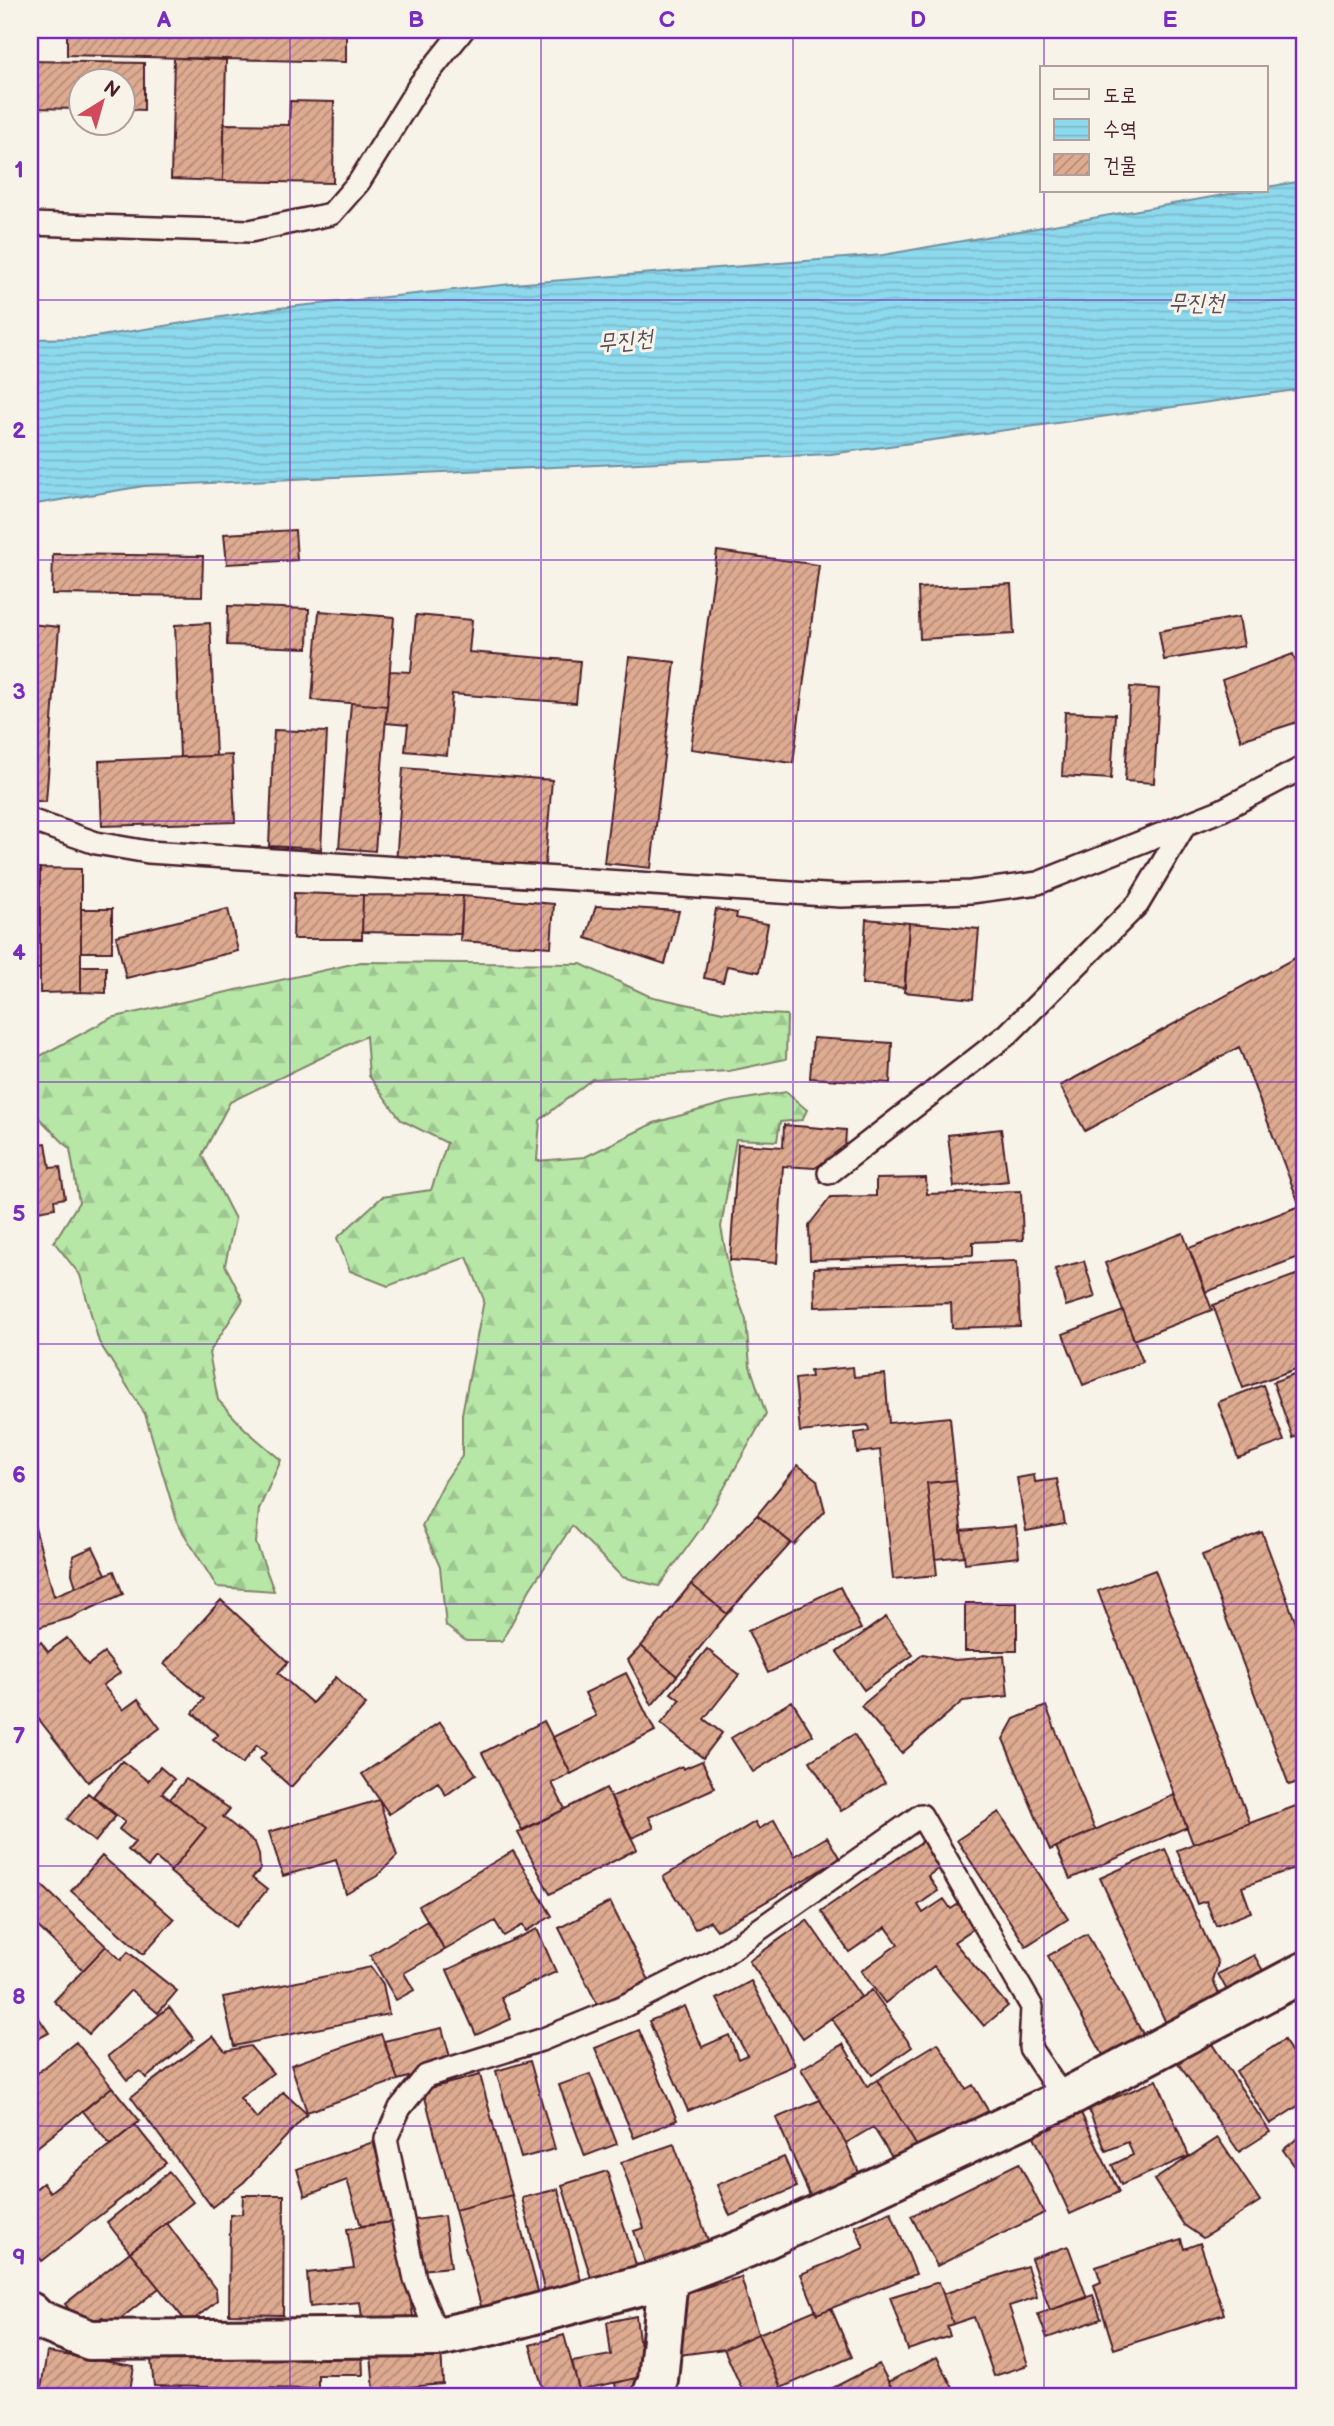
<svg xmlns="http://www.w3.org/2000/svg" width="1334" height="2426" font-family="'Balsamiq Sans','Poor Story',sans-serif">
  <defs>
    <pattern id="forest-firs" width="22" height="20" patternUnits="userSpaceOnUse" patternTransform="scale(1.75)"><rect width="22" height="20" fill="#b6e7a7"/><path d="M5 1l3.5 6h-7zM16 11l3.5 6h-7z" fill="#9ec690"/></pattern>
    <pattern id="water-rules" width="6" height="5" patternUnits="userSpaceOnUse" patternTransform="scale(1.75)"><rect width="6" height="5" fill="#8dd9ed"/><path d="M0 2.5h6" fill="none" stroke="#7bbacb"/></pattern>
    <pattern id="building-hatch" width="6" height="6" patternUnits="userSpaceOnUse" patternTransform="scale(1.75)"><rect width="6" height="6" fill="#deab91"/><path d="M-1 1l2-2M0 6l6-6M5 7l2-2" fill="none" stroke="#b68b77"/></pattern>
  </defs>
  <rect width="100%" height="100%" fill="#f7f3e8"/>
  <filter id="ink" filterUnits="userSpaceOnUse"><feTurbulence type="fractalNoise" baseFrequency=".0143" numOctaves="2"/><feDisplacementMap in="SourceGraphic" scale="14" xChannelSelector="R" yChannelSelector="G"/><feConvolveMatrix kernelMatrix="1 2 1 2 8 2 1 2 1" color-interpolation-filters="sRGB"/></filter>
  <g filter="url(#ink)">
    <!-- forest -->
    <path fill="url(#forest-firs)" stroke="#808369" stroke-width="2" d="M361,962l220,2 68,32 74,16 64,3 -1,44 -57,12 -137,8 -52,41 -3,41 48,-4 69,-34 74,-21 58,-10 21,18 -5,10 -22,2 -3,19 -41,-2 -15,88 9,49 16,44 4,46 16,48 -64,113 -43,59 -37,-9 -50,-51 -42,63 -28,52h-36l-20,-15 -6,-59 -18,-41 23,-45 17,-25v-42l22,-114 -17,-43 -79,29 -38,-15 -13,-33 45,-41 49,-7 16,-47 -46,-23 -32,-44 -3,-40 -136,66 -28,53 33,64 -10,46 18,35 -34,53 9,47 28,30 35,30 -22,49 -3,34 18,48 -57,-4 -39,-63 -33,-110 -46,-72 -19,-67 -26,-33 25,-40 -9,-53 -40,-40v-38l10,-15 71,-38z"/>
    <!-- water -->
    <path fill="url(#water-rules)" stroke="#728f9f" stroke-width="2" d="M1304,181v208l-473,65 -687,32 -114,19v-166l58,-1 191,-30 233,-24 371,-29 363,-64h20v-4z"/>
    <!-- building -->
    <path fill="url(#building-hatch)" stroke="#4a1f2b" stroke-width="2" d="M30,30h5v10h-5z
      M67,30h266v5h13v27l-279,-7z
      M174,58l52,2 -3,121 -52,-2z
      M30,61l114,2v47l-22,-1v-29h-42v29l-50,-1z
      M290,101l44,1 -1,81 -110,-2 1,-57 65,1z
      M295,530l2,30 -70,4 -3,-30z
      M717,551l102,14 -26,198 -102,-14z
      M53,554l150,2 -1,40 -150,-2z
      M1011,584l3,50 -94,5 -2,-51z
      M228,606l81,3 -1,39 -81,-3z
      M319,611l75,6 -7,89 -75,-6z
      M416,615l56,5 -3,32 111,9 -4,42 -124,-9 -5,61 -42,-4 3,-26 -22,-2 1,-17 3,-35 21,1z
      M1239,617l5,29 -80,14 -5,-29z
      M210,623l6,133 -36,1 -5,-132z
      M30,624l29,3 -13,175 -16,-2z
      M1293,654l11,31v35l-63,20 -19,-60z
      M629,657l46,5 -24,206 -47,-5z
      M1130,687l29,2 -5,94 -29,-2z
      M351,703l36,3 -12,145 -36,-3z
      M1065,712l50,2 -4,65 -49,-3z
      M274,730l53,2 -6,117 -52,-3z
      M232,755l3,67 -133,4 -3,-65z
      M403,768l149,12 -8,95 -148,-12z
      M30,868h10v58l-10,-1z
      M40,868l41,1v123l-41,1z
      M294,893l69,2 -1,44h-69z
      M363,895l100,1 -2,38 -99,-2z
      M463,896l91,8 -3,43 -91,-6z
      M596,906l83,5 -14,53 -79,-26z
      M81,909h31v43h-31z
      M228,909l10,42 -112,27 -10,-42z
      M716,909l21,4 -1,5 32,6 -9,48 -32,-6 -4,16 -19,-4z
      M866,919l43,4 -4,65 -43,-4z
      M909,923l70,6 -6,70 -69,-7z
      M30,935h10v34l-10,-1z
      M1304,953v302l-98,37 -17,-44 111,-42 -61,-159 -154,84 -25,-45z
      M81,966h25v27l-25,-1z
      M813,1038l79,5 -2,40 -80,-5z
      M784,1125l62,5 -1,18 -30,20 -32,-2 -6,97 -47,-3 8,-116 45,3z
      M1001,1129l7,52 -54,6 -6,-52z
      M46,1143l4,25 10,-1 5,31 -11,2 1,8 -23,4 2,12h-4v-79z
      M926,1178l1,16 94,-3 2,49 -50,2v13l-163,5 -1,-35 22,-28 45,-1v-17z
      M1183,1233l29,77 -78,30 -29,-77z
      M1017,1261l3,65 -68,2 -1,-25 -136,4 -1,-39z
      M1084,1261l11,36 -29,9 -11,-37z
      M1304,1272v94l-61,22 -30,-83z
      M1123,1311l20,51 -60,23 -20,-51z
      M853,1367l1,10 31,-3 4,49 61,-6 6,63 -29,3 10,92 -44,4 -13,-129 -23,3 -2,-20 14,-2 -1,-6 -68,7 -5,-53 16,-2 -1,-6z
      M1304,1370v64l-11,4 -20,-56z
      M1263,1385l21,56 -46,17 -20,-56z
      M798,1465l19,15 8,31 -31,34 -37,-30z
      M1034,1475l1,7 22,-3 8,45 -39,7 -9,-53z
      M956,1480l8,76 -29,3 -8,-76z
      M30,1510l24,86 60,-25 9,23 -53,24 -40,12z
      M757,1515l34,28 -64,71 -36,-30z
      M1016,1526l3,31 -54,6 -4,-32z
      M1262,1532l42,113v135l-15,5 -87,-230z
      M93,1547l13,27 -30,13 -4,-13 1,-18z
      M1155,1570l95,253 -57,21 -95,-253z
      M691,1584l36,30 -50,62 -36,-30z
      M840,1587l21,42 -93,44 -20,-42z
      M221,1600l67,62 -10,11 34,30 24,-26 30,28 -75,82 -31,-28 6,-6 -9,-8 -15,19 -29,-25 5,-4 -25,-22 11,-14 -40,-35z
      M965,1603h52v48h-52z
      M886,1617l27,38 -49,35 -27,-38z
      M67,1638l21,27 16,-12 16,20 -17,12 20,25 15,-11 22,29 -72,54 -58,-74v-58l11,-8 7,10z
      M641,1646l36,30 -25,29 -24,-45z
      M707,1649l32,26 -35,44 18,14 -19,25 -42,-34 19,-24 -9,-7z
      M923,1654l32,6 49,-4 4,40 -45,5 -61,52 -41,-47z
      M626,1673l29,58 -84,43 -18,-37 43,-21 -11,-23z
      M792,1701l21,34 -60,37 -22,-34z
      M1046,1706l49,124 -45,20 -47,-111 11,-20z
      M544,1721l27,53 -19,9 13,26 -43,21 -40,-77z
      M440,1722l36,52 -30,21 -8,-13 -49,32 -27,-40z
      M854,1734l31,49 -44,28 -31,-50z
      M122,1761l26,20 12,-14 14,12 -12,14 44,35 -35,43 -15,-13 -8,9 -20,-17 7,-8 -16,-13 6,-7 -32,-26z
      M702,1761l13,27 -66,29 5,11 -22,10 -21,-41 71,-31 1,3z
      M186,1779l44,30 -7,8 32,26 4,11 1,16 -8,8 15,12 -31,37 -66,-55 36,-44 -36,-29z
      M606,1788l31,61 -87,45 -32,-61z
      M88,1793l28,23 -21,26 -28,-23z
      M1174,1795l13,32 -117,52 -14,-32z
      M379,1800l18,56 -20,20 -31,18 -10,-34 -53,16 -14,-44z
      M1304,1803v74l-4,-11 -58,21 9,25 -35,14 -10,-25 -9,3 -20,-54z
      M999,1812l69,107 -42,27 -69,-106z
      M774,1820l21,36 32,-19 13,22 -123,71 -7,-9 -15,8 -32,-52 92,-55 4,7z
      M923,1841l18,26 -13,9 10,15 -20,14 5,8 21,-14 7,10 12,-8 16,24 -25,17 54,64 -24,20 -50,-60 -49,37 -24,-32 37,-27 -12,-17 -37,25 -28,-41z
      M1165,1849l53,114 -5,18 12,26 -55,25 -70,-154z
      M513,1851l39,65 -26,15 -3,-6 -19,11 -9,-15 -50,29 -26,-44z
      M102,1856l72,63 -31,35 -72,-63z
      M30,1874l76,72 -23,24 -53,-51z
      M610,1902l39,78 -51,26 -39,-78z
      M807,1920l54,77 -58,41 -54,-77z
      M427,1921l18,29 -41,23 10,17 -18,10 -26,-45z
      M537,1929l19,43 -55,25 10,22 -35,16 -29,-65z
      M1087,1934l60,107 -40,21 -59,-106z
      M106,1946l15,14 7,-8 49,39 -19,22 -27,-23 -42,44 -35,-33z
      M1254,1955l12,21 -36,20 -12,-22z
      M371,1967l12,17 6,30 -155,32 -11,-49z
      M751,1981l44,84 -107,46 -39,-90 36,-15 17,41 27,-12 9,24 9,-4 -30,-56z
      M872,1990l40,57 -40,28 -41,-57z
      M30,2005l19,28 -19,10z
      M1304,2006v21l-9,-16z
      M169,2007l25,32 -48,39 -6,-7 -13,9 -19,-24z
      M442,2028l10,36 -54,16 -14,-39z
      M639,2030l38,90 -43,18 -39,-90z
      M381,2034l17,46 -91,32 -16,-47z
      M213,2036l12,15 25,-5 23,27 -33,25 17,21 26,-27 24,22 -63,68 -32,25 -81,-110z
      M1284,2040l20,31v31l-34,22 -34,-53z
      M1210,2041l60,91 -31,20 -61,-89z
      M76,2042l36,45 -82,66v-74z
      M938,2043l28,46 7,-4 16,27 -68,41 -44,-73z
      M843,2044l24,42 10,-6 44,73 -23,14 -25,-40 -27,16 -45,-74z
      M530,2061l25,88 -34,9 -25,-87z
      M590,2074l27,70 -32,12 -26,-71z
      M480,2075l32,120 -57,15 -32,-120z
      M1157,2080l32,76 -68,29 -9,-20 21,-10 -5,-13 -22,9 -18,-42z
      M112,2087l28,34 -30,24 -27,-34z
      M820,2100l26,43 15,34 -50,21 -35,-80z
      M1080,2111l39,81 -49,22 -38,-82z
      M135,2125l31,38 -124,98 -12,-16v-52l13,-10 7,9z
      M1304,2133v46l-21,-29z
      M1218,2138l42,63 -57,37 -19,-13 -30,-45z
      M373,2142l24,79 -36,5 -14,-46 -42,16 -8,-27z
      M674,2144l37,105 -63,22 -14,-40 10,-3 -23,-66z
      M784,2157l13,30 -67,29 -13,-31z
      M1019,2163l25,50 -107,53 -26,-50z
      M607,2171l30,97 -45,13 -30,-96z
      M169,2172l24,30 -63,50 -23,-30z
      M558,2189l24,96 -37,8 -23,-95z
      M243,2195h41l-1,120 -54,-1 1,-99 12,-1z
      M512,2195l29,107 -57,15 -29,-107z
      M891,2212l25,62 -99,40 -16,-40 63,-26 -9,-22z
      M444,2216l7,51 -31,3 -6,-50z
      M397,2221l18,107 -52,-3 -3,-23 -50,5 -3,-34 47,-5 -7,-39z
      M167,2223l49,67 1,11 -29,23 -58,-72z
      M1181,2239l3,10 16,-6 24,71 -110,35 -20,-64 7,-3 -5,-15z
      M1068,2246l19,52 -37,12 -19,-51z
      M130,2252l29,36 -49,39 -8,-10 -17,13 -20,-26z
      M1027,2266l10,31 -28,9 19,59 -34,11 -20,-59 -21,7 -10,-30z
      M741,2277l17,57 -34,15 -53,7 3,-60z
      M939,2282l14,42 -6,2 3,10 -42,14 -18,-53z
      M1093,2295l8,24 -54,19 -9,-24z
      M831,2308l21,49 -71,31 -23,-54 57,-24 2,4z
      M636,2316l4,32 17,-3 -5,30 -73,15 -7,-28 39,-7 -4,-33z
      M758,2334l23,54 -20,8h-16l-21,-47z
      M564,2335l17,61h-36l-15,-51z
      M441,2349l2,35 -69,6 -3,-35z
      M362,2351l1,24h-45v14l-164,-3 -3,-26 70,-8z
      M47,2352l87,14 -5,30h-99v-8l11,1z
      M937,2357l20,39h-61l-8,-14z
      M879,2364l17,32h-74l-1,-2z
      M640,2377l4,19h-27l-2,-13z
      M295,2389h77v7h-77z
      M1304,2389v7h-25z"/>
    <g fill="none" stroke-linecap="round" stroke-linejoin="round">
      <!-- service casing -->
      <g stroke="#4a1f2b" stroke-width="26">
        <path id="service" d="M30,224l220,7 81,-17 28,-32 61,-98 43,-54
          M30,820l66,23 52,9 693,44 130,-4 67,-9 184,-73 82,-43
          M829,1173l179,-139 130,-130 47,-79
          M438,2337l-23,-58 -29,-140 14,-31 26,-32 115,-36 83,-34 92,-46 205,-145 111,192 -2,41 34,51"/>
      </g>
      <!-- minor casing -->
      <g stroke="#4a1f2b" stroke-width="44">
        <path id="minor" d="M30,2312l7,7 53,21 348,-3 56,-12 174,-47 78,-30 318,-149 240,-127
          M652,2396l6,-16 10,-102"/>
      </g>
      <!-- service -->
      <use href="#service" stroke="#f7f3e8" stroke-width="21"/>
      <!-- minor -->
      <use href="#minor" stroke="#f7f3e8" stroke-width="38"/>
    </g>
  </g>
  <!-- grid -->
  <path fill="none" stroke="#7b2cbf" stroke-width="2" stroke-opacity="0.55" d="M290,30v2366M541,30v2366M793,30v2366M1044,30v38M1044,191v2205M30,300h1274M30,560h1274M30,821h1274M30,1082h1274M30,1344h1274M30,1604h1274M30,1866h1274M30,2126h1274"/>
  <g text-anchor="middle" stroke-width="6" stroke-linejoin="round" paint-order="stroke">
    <!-- water labels -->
    <g font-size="23" font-style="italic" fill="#5b4e5c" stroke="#f7f3e8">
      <text x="1196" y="310">무진천</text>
      <text transform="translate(625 340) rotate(-6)" y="8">무진천</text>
    </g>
  </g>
  <!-- margin -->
  <rect width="1334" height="2426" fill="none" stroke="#f7f3e8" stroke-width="77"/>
  <!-- legend -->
  <rect x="1040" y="66" width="228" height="126" fill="#f7f3e8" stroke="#b29e9c" stroke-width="2"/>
  <rect x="1054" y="89" width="35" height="10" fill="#f7f3e8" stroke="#b29e9c" stroke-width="2"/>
  <text x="1103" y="102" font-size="21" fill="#4a1f2b">도로</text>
  <rect x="1054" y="119" width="35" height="21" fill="url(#water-rules)" stroke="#b29e9c" stroke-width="2"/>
  <text x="1103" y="136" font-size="21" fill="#4a1f2b">수역</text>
  <rect x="1054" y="154" width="35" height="21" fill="url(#building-hatch)" stroke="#b29e9c" stroke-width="2"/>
  <text x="1103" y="172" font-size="21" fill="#4a1f2b">건물</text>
  <!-- north arrow -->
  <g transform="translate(102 102) rotate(37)"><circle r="33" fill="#f7f3e8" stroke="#b29e9c" stroke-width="2"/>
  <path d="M0-5L12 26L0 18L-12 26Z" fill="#d1495b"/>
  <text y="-10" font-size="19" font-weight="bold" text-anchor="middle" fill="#4a1f2b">N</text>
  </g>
  <rect x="38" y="38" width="1258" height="2350" fill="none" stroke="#7b2cbf" stroke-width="2.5"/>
  <g font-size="23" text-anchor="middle" font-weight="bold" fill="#7b2cbf">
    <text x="164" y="27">A</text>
    <text x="416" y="27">B</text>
    <text x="667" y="27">C</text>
    <text x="918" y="27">D</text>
    <text x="1170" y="27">E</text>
    <text x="19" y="177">1</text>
    <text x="19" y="438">2</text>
    <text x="19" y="699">3</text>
    <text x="19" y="960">4</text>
    <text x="19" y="1221">5</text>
    <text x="19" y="1482">6</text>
    <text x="19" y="1743">7</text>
    <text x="19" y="2004">8</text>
    <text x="19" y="2265">9</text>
  </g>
</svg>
